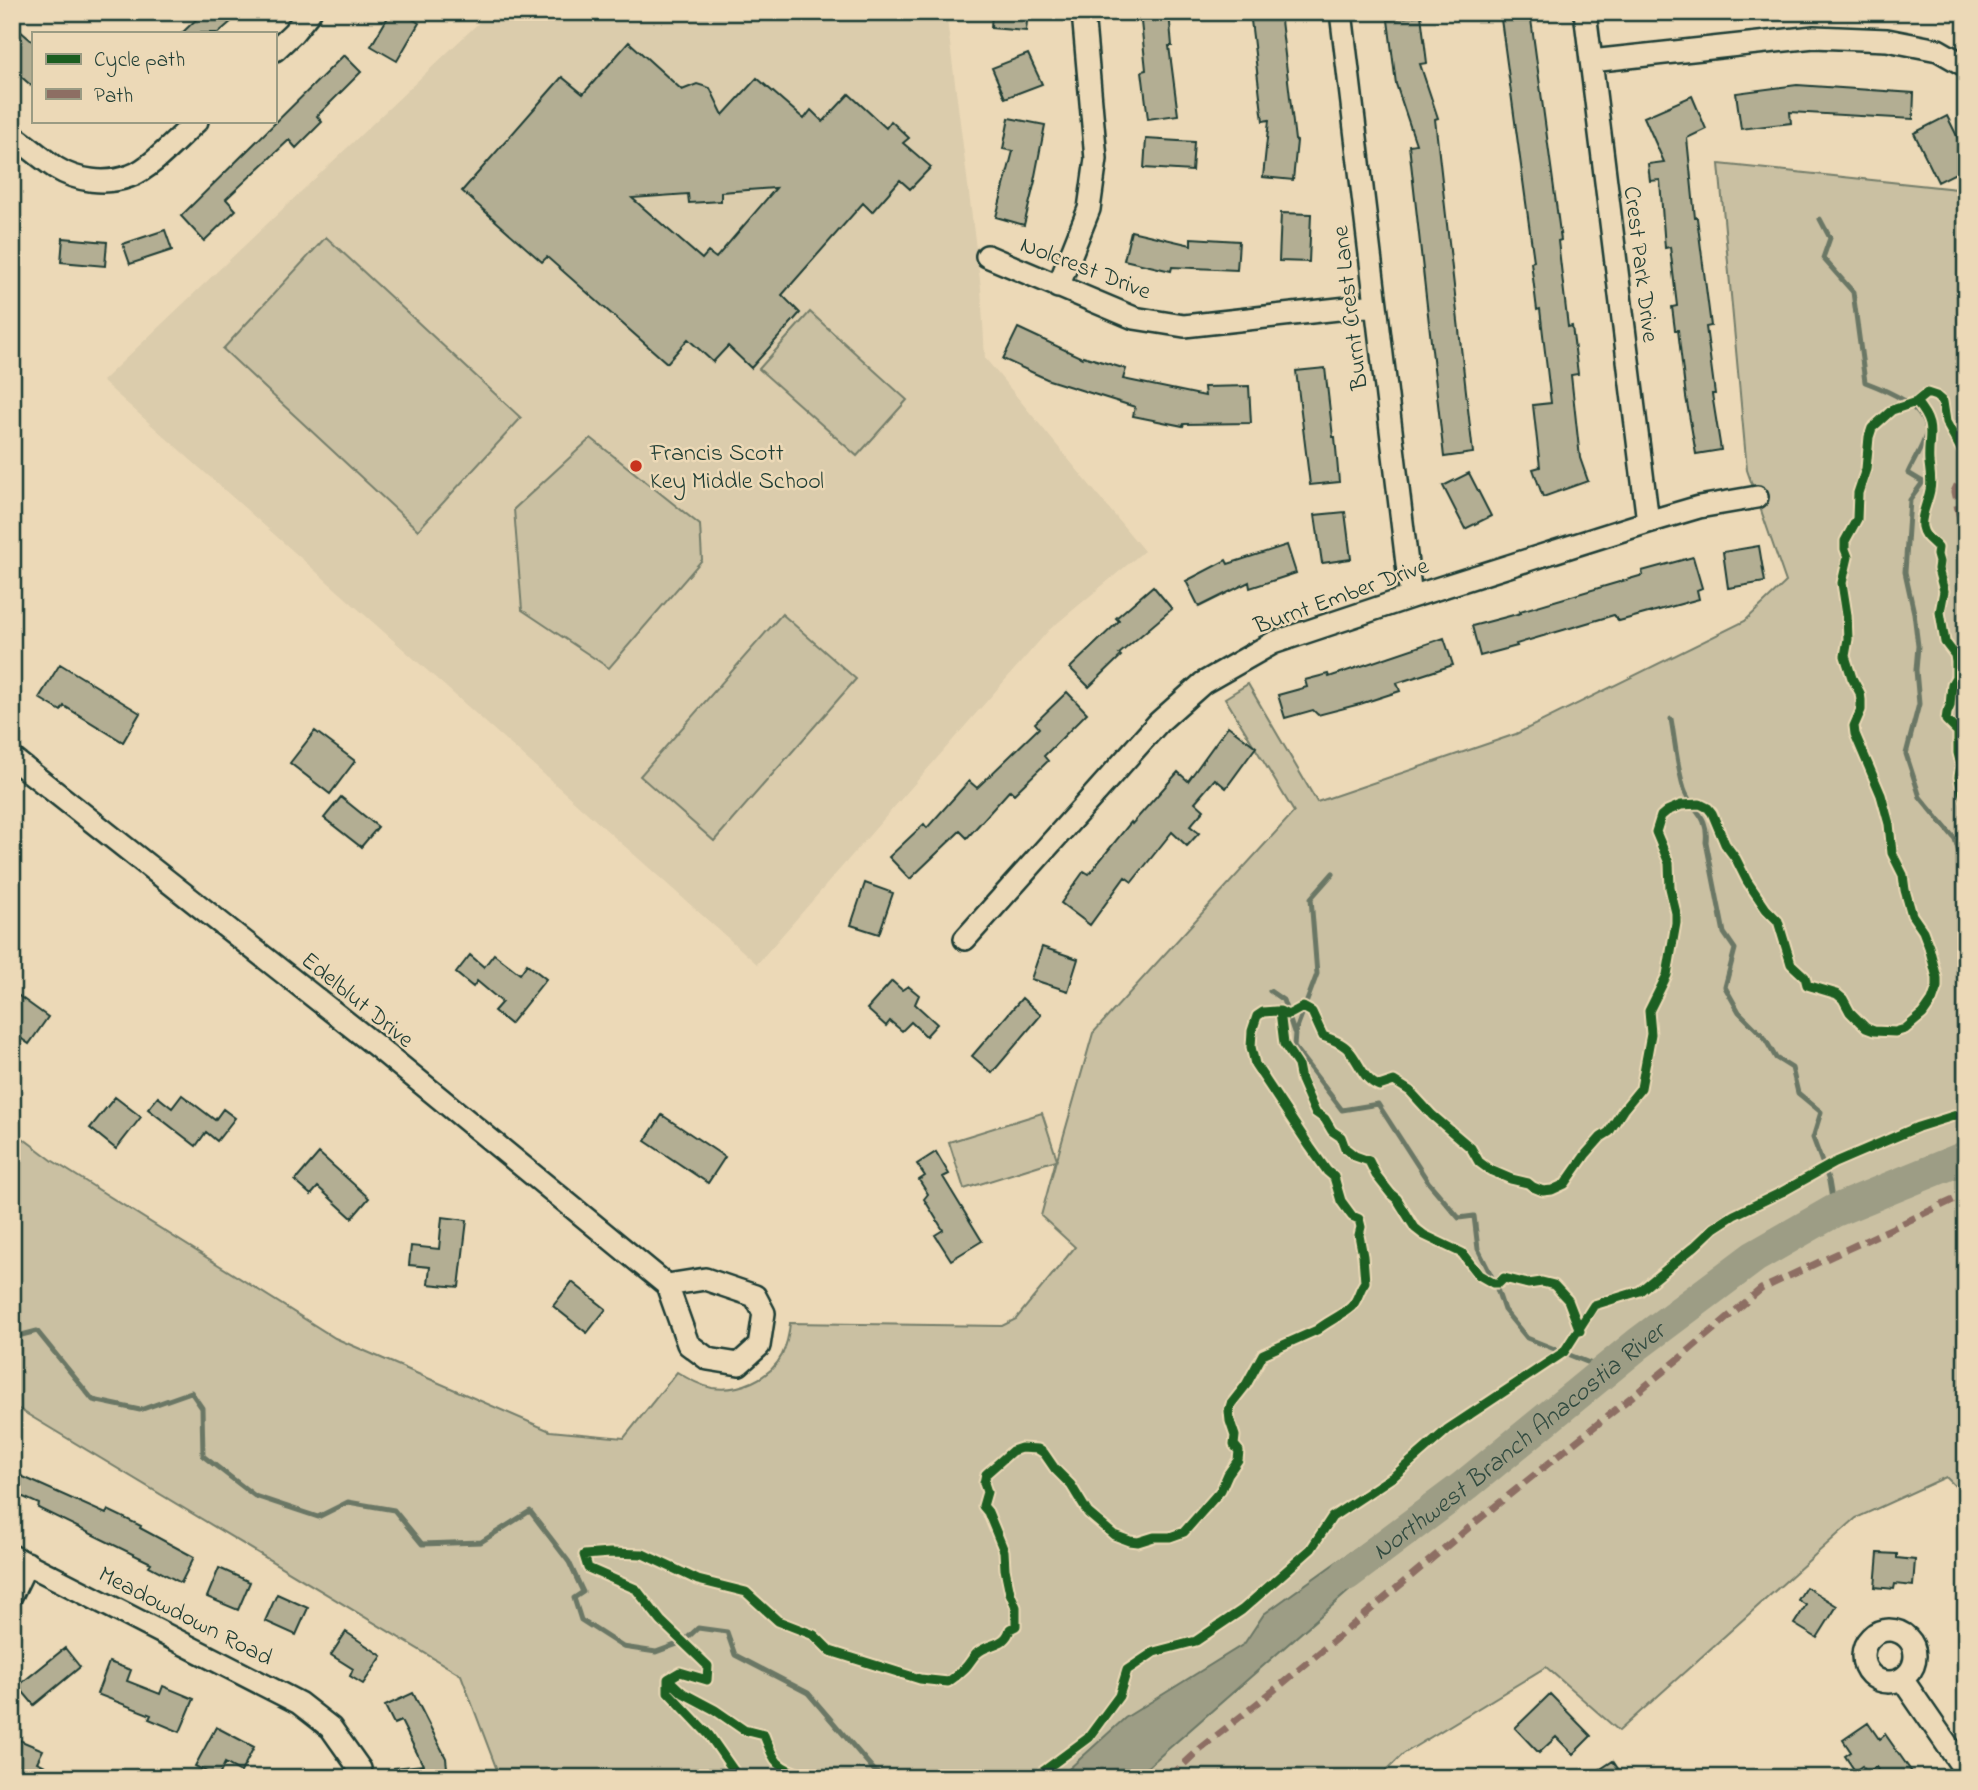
<svg xmlns="http://www.w3.org/2000/svg" width="1978" height="1790" font-family="'Indie Flower',sans-serif">
  <rect width="100%" height="100%" fill="#ecd9b7"/>
  <filter id="ink" filterUnits="userSpaceOnUse"><feTurbulence type="fractalNoise" baseFrequency=".0143" numOctaves="2"/><feDisplacementMap in="SourceGraphic" scale="14" xChannelSelector="R" yChannelSelector="G"/><feConvolveMatrix kernelMatrix="1 2 1 2 8 2 1 2 1" color-interpolation-filters="sRGB"/></filter>
  <g filter="url(#ink)">
    <!-- built -->
    <path fill="#dbccac" d="M490,12h456l35,276 4,70 159,193 -95,79 -292,334 -655,-583z"/>
    <!-- green -->
    <path fill="#cac0a2" stroke="#747e6b" stroke-width="2" d="M1719,164l247,26v1307l-20,-20 -90,41 -237,213 -73,-64 -143,87 -24,24h-879l-39,-103 -449,-270v-275l41,31 282,177 215,93 74,7 53,-66c11,7 22,13 35,16 26,4 58,-9 70,-33 5,-11 7,-21 8,-32l212,3 14,-7 59,-72 -34,-31 15,-56 -92,29 -15,-47 93,-29 15,46 36,-126 201,-221 -69,-114 23,-14 69,118 199,-68 229,-113 41,-39 -39,-112z
      M326,237l195,181 -103,112 -195,-181z
      M810,312l97,88 -50,56 -98,-87z
      M591,438l109,87 2,35 -93,108 -87,-58 -8,-101z
      M782,614l74,65 -142,162 -74,-65z"/>
    <!-- water -->
    <path fill="#9d9d85" stroke="#6b7765" stroke-width="2" d="M1398,1518l-31,57 -232,203h-76l66,-60 119,-74 20,-30z"/>
    <g fill="none" stroke-linecap="round" stroke-linejoin="round">
      <!-- stream -->
      <path stroke="#6b7765" stroke-width="5" d="M1820,219l10,19 -7,20 30,34 12,90c21,8 60,23 61,50 0,10 -14,31 -18,41l15,9 -13,18 -5,72 9,41 4,33 -2,24 3,34 -13,50 14,43 35,42 7,24 4,3
        M1671,719c4,22 6,47 13,70 7,22 25,24 22,53l18,91 11,16 -10,38 14,25 25,25 12,21 16,10 6,25 23,19 -8,26 16,43 5,30
        M1333,873l-22,25 6,76 -22,59 -1,14 48,63 36,-6 51,79 30,35 15,-2 4,33 17,34 9,27 23,28 80,32
        M1270,991l13,9 11,32
        M12,1334l2,3 23,-6 56,69 47,10 51,-18 11,16 1,48 52,40 63,21 30,-15 46,8 28,34 59,-2 49,-31 39,51 14,30 -9,6 7,22 42,27 33,5 27,-10 15,-14 29,4 8,23 73,38 66,77 12,8"/>
      <!-- river -->
      <path stroke="#9d9d85" stroke-width="33" id="s1" d="M1347,1574l115,-86 176,-144 116,-87 80,-46 132,-54"/>
    </g>
    <!-- building -->
    <path fill="#b3ae93" stroke="#1f3d34" stroke-width="2" fill-rule="evenodd" d="M204,12h20l8,9 -14,12h-36z
      M391,12h10l18,11 -22,38 -26,-15z
      M992,12h36l-2,19 -35,-3z
      M1140,12h29l3,34h-3l9,69 -30,4 -6,-48 4,-1z
      M1250,12h30l15,128 2,1 -4,39 -30,-3 6,-57 -6,1z
      M1500,12h30l31,228 -3,1 10,86 4,-1 6,48 -7,1 9,83 8,23 -45,16 -10,-28 7,-2 -7,-62 18,-2 -11,-94 -3,1 -6,-48 3,-1z
      M1421,15l6,48 -7,1 18,54 -3,1 38,334 -29,4 -35,-312 7,-1 -20,-60 -8,-64z
      M12,24l21,18v45l-21,-18z
      M629,42l53,48 15,-6 13,4 13,27 34,-37 47,41 7,-9 12,12 26,-28 37,34 5,-7 18,17 -6,5 28,24 -21,22 -10,-9 -28,32 -9,-9 -81,92 18,18 -49,55 -23,-22 -15,16 -25,-23 -21,24 -120,-106 -5,5 -80,-71 100,-114 21,17zM776,188l-60,70 -8,-6 -6,7 -70,-61 56,-4 1,9 32,-2v-9z
      M1028,54l14,30 -37,14 -13,-30z
      M344,55l17,17 -44,44 5,6 -26,26 -7,-8 -63,59 10,11 -32,31 -23,-25z
      M1797,85l117,8 -1,26 -123,-7 1,11 -50,6 -5,-36z
      M1692,96l14,33 -19,9 8,80h2l14,108 -5,1 9,67h-3l9,56 -25,4 -10,-57 -8,-67h-3l-3,-23 5,-1 -7,-59 -5,1 -5,-68 -10,1 -2,-17 16,-2 -20,-45z
      M1947,116l19,38v14l-28,14 -24,-49z
      M1009,118l36,7 -11,56h1l-11,44 -28,-8 17,-66 -10,-2z
      M1146,139l48,3 -2,29 -48,-3z
      M1281,213l30,1 -2,48 -30,-1z
      M165,230l7,20 -42,14 -7,-20z
      M1131,231l60,14v-7l48,3 -2,29 -65,-3 -1,4 -47,-11z
      M63,238l44,4 -2,24 -44,-4z
      M1018,328l64,30 1,-2 43,13 -3,10 82,17 -1,-9 45,-1 2,37 -67,1 -1,2 -50,-10 2,-9 -86,-27 -46,-21z
      M1325,368l8,69h2l4,45 -29,3 -14,-114z
      M1469,473l22,43 -26,13 -22,-43z
      M1345,512l6,47 -29,4 -7,-48z
      M1287,545l9,28 -46,15 -1,-6 -50,25 -13,-26 40,-21 2,4z
      M1759,546l6,36 -37,6 -5,-36z
      M1693,557l9,31 -5,2 2,9 -80,22 -5,-6 -98,29 1,2 -37,10 -8,-30 49,-13 -1,-2 123,-36 -1,-4z
      M1153,586l19,23 -53,45 2,2 -32,31 -19,-19 49,-47 -3,-3z
      M1444,638l9,27 -56,18 3,8 -40,13 -42,11 -5,-5 -28,8 -7,-23 29,-8 -2,-7 23,-6 1,3z
      M60,664l80,49 -17,29 -59,-36 -3,5 -22,-13z
      M1067,692l20,21 -43,43 4,5 -34,33 -4,-4 -43,48 -7,-7 -50,48 -21,-22 35,-33 3,4 42,-47 8,7 62,-60 -4,-5z
      M1228,726l28,21 -30,41 -11,-9 -20,23 9,8 -14,16 9,7 -12,13 -15,-14 -40,50 -7,-5 -35,48 -29,-22 23,-32 5,3 42,-52 1,2 46,-52 10,9z
      M315,731l40,30 -25,33 -40,-31z
      M341,797l37,30 -17,20 -37,-29z
      M865,883l28,10 -14,41 -28,-9z
      M1042,947l36,12 -10,32 -37,-12z
      M494,954l26,20 7,-10 19,15 -36,45 -16,-13 8,-9 -25,-21 -4,6 -17,-14 14,-18 14,12z
      M892,981l10,9 6,-4 11,9 -4,9 22,20 -11,12 -15,-14 -9,9 -12,-10 -4,5 -19,-17z
      M12,991l36,26 -19,27 -17,-12z
      M1022,998l19,17 -49,58 -20,-17z
      M182,1095l33,25 8,-11 12,9 -18,23 -11,-9 -10,14 -48,-37 10,-12 14,11z
      M115,1097l26,20 -25,32 -26,-21z
      M662,1115l63,42 -17,26 -63,-42z
      M936,1152l13,22 -6,3 39,64 -31,19 -16,-25 8,-5 -19,-31 4,-5 -9,-14 6,-4 -8,-12z
      M319,1153l50,45 -17,20 -34,-31 -7,8 -16,-14z
      M442,1217l25,3 -8,67 -31,-3 2,-17 -21,-2 2,-19 28,3z
      M572,1282l34,27 -19,24 -34,-27z
      M12,1472l94,42 2,-4 33,16 -1,2 54,29 -13,26 -32,-17 2,-3 -113,-55 1,-4 -27,-12z
      M1878,1553l19,1v4l18,2 -2,26 -18,-2 -1,5 -19,-2z
      M219,1568l31,14 -12,28 -31,-13z
      M1806,1587l31,19 -20,32 -23,-14 12,-19 -8,-5z
      M277,1594l31,14 -12,27 -31,-14z
      M346,1632l36,24 -19,28 -13,-8 3,-7 -22,-14z
      M65,1648l15,19 -46,38 -16,-19z
      M109,1662l22,8 -4,11 33,13 3,-8 31,13 -14,33 -31,-13 2,-4 -54,-21z
      M413,1693l33,65 2,20h-53l-1,-10 29,-3 -22,-44 -7,3 -9,-18z
      M1550,1694l41,42 -18,18 -17,-17 -17,16 -24,-25z
      M1868,1723l11,16 6,-5 31,44h-33l-7,-11 -9,6 -5,-7 -7,5 -10,-15 6,-4 -8,-12z
      M216,1727l38,20 -13,25 -16,-9 -7,15 -23,-12z
      M12,1737l31,13 -6,12 32,16h-57z
      M1613,1761l11,17h-37z"/>
    <g fill="none" stroke-linecap="round" stroke-linejoin="round">
      <!-- minor casing -->
      <g stroke="#1f3d34" stroke-width="26">
        <path id="minor" d="M1341,12l70,585
          M1585,12l63,510
          M275,50l18,-17 17,-21
          M1591,61l223,-24 73,3 51,10 28,16
          M12,135c15,10 29,23 44,33 21,13 50,17 74,8 21,-7 50,-40 67,-55
          M987,256l147,62 50,8 191,-21
          M1058,287l31,-78 7,-50 -13,-147
          M12,758l363,287 292,240 21,59 20,15 31,5 20,-18 5,-33 -9,-17 -50,-17 -38,6
          M965,939l194,-217 44,-39 70,-40 138,-46 237,-75 51,-15 58,-10
          M12,1556l287,147 32,25 29,41 2,9
          M12,1594l15,-31
          M1863 1656a26 26 0 1 1 52 0a26 26 0 1 1-52 0Z
          M1902,1679l64,93"/>
      </g>
      <!-- minor -->
      <use href="#minor" stroke="#ecd9b7" stroke-width="21"/>
      <!-- quiet -->
      <path stroke="#8d6e63" stroke-width="7" stroke-dasharray="14 7" stroke-linecap="butt" d="M1966,466l-12,26 7,31 5,9
        M1169,1778l32,-30 82,-65 195,-163 202,-162 81,-69 205,-95"/>
      <!-- cycleway casing -->
      <g stroke="#ecd9b7" stroke-width="13">
        <path id="cycleway" d="M1916,402c22,26 11,33 13,61 1,9 3,19 1,27 -2,12 -10,26 -8,37 2,11 10,13 16,21l-1,7 2,7 -1,7 6,22 -4,21 5,30 10,13 1,7v15l-4,7 -2,22 -3,7 -1,7 12,12v21l3,12 -2,12 3,15 4,9
          M1280,1011l4,33 14,21 3,15 14,32 10,7 7,12 9,6 4,11 10,8 14,5 7,14 15,19 6,5 18,29 9,7 38,18 17,22 14,8h6l5,-5 24,6 14,-2 12,3 14,15 12,31
          M668,1679l15,14 32,17 29,20 20,5c13,34 14,31 48,43
          M739,1778l-30,-43 -41,-43v-13l12,-7 27,8 1,-14 -47,-45 -25,-32 -48,-21 -4,-13 26,-2 33,1 55,26 48,12 32,29 36,14 16,16 90,28 28,3c6,-4 12,-9 17,-14 6,-6 8,-13 15,-17 12,-8 26,-6 30,-22l6,-3v-19l-6,-14 -5,-24 -1,-18 -16,-39 -5,-6 4,-14 -3,-9 2,-9 26,-23 9,-3 17,1 6,4 11,16 16,16 17,28 26,22 16,6 8,1 16,-5h16l14,-5 37,-42 7,-16 10,-14 1,-9 -5,-6 1,-9 -5,-15 -1,-10 2,-7 15,-19 17,-31 54,-24c11,-9 24,-14 34,-23 7,-6 8,-18 14,-25l-2,-26 -4,-21 2,-8 -2,-8 -7,-3 -11,-15 -7,-24 -7,-6 -17,-24 -55,-83 -4,-17 1,-16 5,-15 6,-4 13,-1h4l8,4 15,-8 9,5 11,24c10,4 21,7 28,17 10,13 12,26 28,33l15,-5 16,10 22,24 39,33 8,14 11,8 21,9 17,4 5,4 10,4 9,-1 13,-6 21,-30 15,-17 8,-5 14,-22 18,-22 10,-54 -2,-23 18,-36 9,-52v-10l-6,-25 -1,-25 -13,-31 5,-16 6,-5 14,-6 19,-1 8,4 4,5 13,31 11,15 11,22 19,28 12,12 13,43 14,13 2,8 30,9 6,5 7,13 16,16 8,3 21,1 10,-3 18,-15 9,-13 5,-14v-9l-8,-31 -6,-16 -11,-16 -7,-25 -2,-15 -11,-22 -3,-29 -8,-29 -26,-61 -1,-8 7,-16v-10l-1,-7 -8,-15 -7,-22 3,-17 -1,-24 -5,-32 6,-26 -3,-8v-8l12,-22 1,-26 8,-24 3,-32 3,-9 20,-18 24,-8 11,-9 9,3 7,6 3,20 20,36
          M1034,1778l54,-40 31,-42 8,-26 27,-18 42,-11 46,-31 69,-61 21,-32 62,-41 54,-47 116,-77 30,-47 46,-14 55,-45 19,-18 20,-13 48,-23 52,-29 84,-36 48,-15"/>
      </g>
      <!-- cycleway -->
      <use href="#cycleway" stroke="#1b5e20" stroke-width="9"/>
    </g>
  </g>
  <!-- markers -->
  <circle fill="#c8321e" stroke="#ecd9b7" stroke-width="2.5" cx="636" cy="466" r="7"/>
  <g text-anchor="middle" stroke-width="5" stroke-linejoin="round" paint-order="stroke">
    <!-- street labels -->
    <g font-size="24" fill="#1f3d34" stroke="#ecd9b7">
      <text transform="translate(1642 264) rotate(83)" y="8">Crest Park Drive</text>
      <text transform="translate(1086 267) rotate(21)" y="8">Nolcrest Drive</text>
      <text transform="translate(1349 308) rotate(-97)" y="8">Burnt Crest Lane</text>
      <text transform="translate(1341 595) rotate(-20)" y="8">Burnt Ember Drive</text>
      <text transform="translate(358 999) rotate(39)" y="8">Edelblut Drive</text>
      <text transform="translate(186 1615) rotate(27)" y="8">Meadowdown Road</text>
    </g>
    <!-- poi labels -->
    <g font-size="24" fill="#1f3d34" stroke="#ecd9b7" text-anchor="start">
      <text x="650" y="460">Francis Scott<tspan x="650" dy="28">Key Middle School</tspan></text>
    </g>
    <!-- water labels -->
    <g font-size="26" font-style="italic" fill="#324b40" stroke="#ecd9b7">
      <text dy="9" stroke="none"><textPath href="#s1" startOffset="217">Northwest Branch Anacostia River</textPath></text>
    </g>
  </g>
  <!-- margin -->
  <rect width="1978" height="1790" fill="none" stroke="#ecd9b7" stroke-width="42"/>
  <rect x="21" y="21" width="1936" height="1748" fill="none" stroke="#1f3d34" stroke-width="2.5" filter="url(#ink)"/>
  <!-- legend -->
  <rect x="32" y="32" width="245" height="91" fill="#ecd9b7" stroke="#9a9b83" stroke-width="2"/>
  <rect x="46" y="54" width="35" height="10" fill="#1b5e20" stroke="#9a9b83" stroke-width="2"/>
  <text x="94" y="66" font-size="21" fill="#1f3d34">Cycle path</text>
  <rect x="46" y="89" width="35" height="10" fill="#8d6e63" stroke="#9a9b83" stroke-width="2"/>
  <text x="94" y="102" font-size="21" fill="#1f3d34">Path</text>
</svg>
